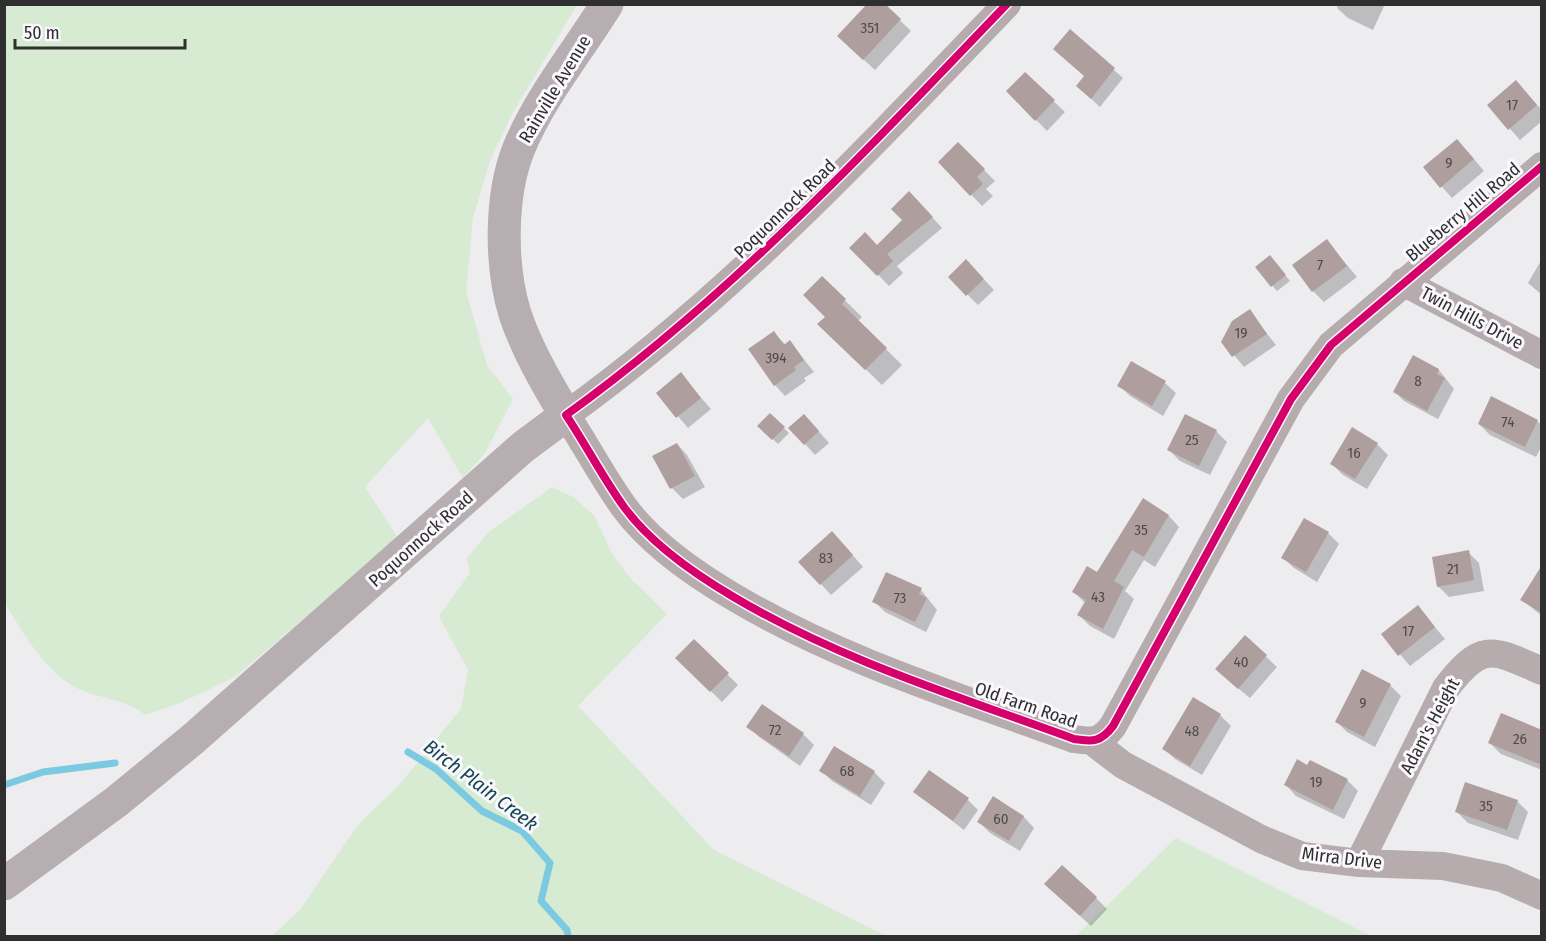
<svg xmlns="http://www.w3.org/2000/svg" width="1546" height="941" font-family="'Fira Sans Condensed',sans-serif">
  <rect width="100%" height="100%" fill="#edecee"/>
  <!-- green -->
  <path fill="#d6ebd2" d="M5,5h572l-66,111 -21,45 -17,57 -7,73 21,74 26,34 -28,54 -22,25 -35,-60 -63,69 33,51 -163,139 -55,26 -35,12c-20,-18 -54,-16 -77,-32 -26,-18 -47,-53 -63,-80z
    M552,487l21,10 21,18 18,39 18,24 37,36 -89,92 136,144 172,86h-614l28,-26 57,-84 43,-42 61,-75 7,-39 -29,-54 31,-43 -3,-15 22,-26z
    M1176,838l195,98h-295z"/>
  <!-- shadow -->
  <path fill="#0003" d="M883,4l28,27 -36,39 -25,-23z
    M1338,4h47l-12,26 -25,-12 -11,-10z
    M1070,31l53,47 -23,29 -14,-13v-17z
    M1025,74l40,38 -18,19 -39,-40z
    M1526,93l16,17v11l-22,19 -31,-35z
    M958,144l37,37 -9,8 7,7 -11,10 -42,-44z
    M1468,152l16,19 -32,27 -27,-30z
    M920,204l22,24 -45,38 6,7 -14,13 -37,-38 26,-1z
    M1327,241l30,36 -33,25 -11,-11z
    M1542,259v36l-14,-12z
    M1275,262l15,19 -13,10 -20,-23z
    M977,272l17,18 -16,15 -28,-28z
    M822,278l40,39 -4,4 44,44 -20,20 -63,-61 7,-7z
    M1249,311l27,34 -32,22 -21,-25z
    M774,333l12,12 4,-3 24,30 -10,6 2,3 -21,15 -10,-11z
    M1132,363l33,20 11,10 -13,23 -33,-20 -11,-11z
    M1439,370l15,19 -16,30 -34,-18 -9,-9z
    M681,375l30,34 -23,19 -30,-35z
    M770,415l19,18 -11,11 -19,-18z
    M1537,421l5,4v20l-6,12 -46,-22 -11,-11z
    M815,427l14,16 -14,12 -10,-11z
    M1216,431l11,11 -17,33 -30,-14 -11,-11z
    M677,444l10,11 18,32 -22,12 -11,-11z
    M1377,444l11,11 -21,34 -24,-14 -11,-11z
    M1143,500l26,16 10,11 -24,40 -11,-7 -19,31 9,8 -20,40 -24,-13 -11,-11 6,-12 -11,-11 24,-18z
    M1304,520l24,13 11,11 -22,38 -23,-14 -11,-10z
    M843,544l20,23 -32,28 -10,-11z
    M1468,552l11,11 5,28 -35,6 -11,-11z
    M1542,569v47l-20,-16z
    M921,590l16,20 -11,22 -41,-20 -11,-11z
    M1418,607l27,32 -35,27 -27,-32z
    M1245,637l32,30 -27,31 -22,-18z
    M694,641l44,44 -16,17 -45,-44z
    M1390,685l11,11 -26,51 -28,-15 -11,-11z
    M1220,715l11,11 -29,49 -27,-16 -11,-10z
    M748,726l55,8 11,11 -14,21 -41,-29z
    M1542,731v39l-41,-16 -11,-11z
    M1307,767l40,13 11,11 -14,28 -48,-23 -10,-11z
    M821,770l53,2 11,11 -14,22 -39,-24z
    M915,792l53,8 10,10 -14,20z
    M993,798l31,19 10,11 -14,23 -30,-18 -11,-11z
    M1517,801l11,11 -10,28 -50,-17 -11,-11z
    M1057,895l39,3 11,11 -16,17z"/>
  <g fill="none" stroke-linecap="round" stroke-linejoin="round">
    <!-- stream -->
    <path stroke="#7bcae1" stroke-width="7" d="M408,752l28,17 46,42 40,20 28,32 -9,38 26,29 1,6
      M4,785l39,-13 72,-9"/>
  </g>
  <!-- building -->
  <path fill="#af9e9e" d="M867,4h18l16,15 -38,41 -26,-24z
    M1070,29l45,39 -24,31 -15,-13 8,-10 -31,-27z
    M1025,72l30,28 -20,21 -29,-30z
    M1516,80l21,25 -29,25 -21,-25z
    M1457,139l17,20 -34,29 -17,-21z
    M958,142l27,27 -8,8 6,7 -13,12 -32,-34z
    M909,191l24,26 -46,37 6,7 -16,15 -28,-28 16,-16 12,13 25,-25 -11,-11z
    M1327,239l20,27 -35,26 -20,-27z
    M1270,255l16,20 -15,12 -16,-20z
    M966,259l18,20 -18,17 -18,-19z
    M822,276l24,23 -4,5 45,44 -22,22 -48,-46 8,-7 -22,-22z
    M1250,309l17,25 -35,23 -11,-15 11,-21z
    M774,331l10,14 6,-5 14,20 -10,7 2,3 -22,16 -26,-37z
    M1413,355l26,14 -2,5 8,4 -18,33 -34,-19z
    M1131,361l35,20 -14,25 -35,-20z
    M681,372l20,26 -25,20 -20,-25z
    M1491,396l47,24 -13,27 -47,-23z
    M770,413l15,14 -13,13 -15,-14z
    M804,414l15,17 -15,14 -16,-17z
    M1185,414l32,16 -18,36 -32,-16z
    M1352,427l26,16 -23,36 -25,-15z
    M677,443l18,33 -25,13 -18,-33z
    M1143,498l26,17 -25,42 -12,-7 -18,31 10,6 -21,42 -26,-14 9,-15 -14,-8 15,-26 10,6z
    M1304,518l25,14 -23,40 -25,-14z
    M832,531l21,24 -33,30 -22,-23z
    M1469,550l5,30 -37,7 -5,-30z
    M1542,565v48l-22,-13z
    M886,572l36,16 -3,6 8,4 -12,24 -43,-20z
    M1418,605l17,22 -37,29 -17,-22z
    M1245,635l22,20 -29,34 -23,-20z
    M694,639l35,34 -19,19 -35,-34z
    M1362,669l29,15 -27,53 -29,-15z
    M1193,697l28,17 -31,52 -28,-17z
    M762,704l42,29 -15,23 -43,-29z
    M1501,713l41,17v35l-54,-22z
    M834,746l41,25 -15,25 -41,-25z
    M1297,759l10,6 3,-5 38,19 -15,31 -49,-25z
    M929,770l40,28 -16,23 -40,-29z
    M1465,782l53,18 -11,30 -52,-18z
    M993,796l31,20 -15,25 -32,-19z
    M1062,865l35,32 -17,19 -36,-32z"/>
  <g fill="none" stroke-linecap="round" stroke-linejoin="round">
    <!-- minor -->
    <path stroke="#b6abad" stroke-width="28" d="M1007,4c-139,145 -277,293 -441,411 20,30 37,63 58,92 27,37 69,66 108,89 107,64 225,100 342,143 19,3 27,3 39,-13l178,-327 40,-54 211,-179
      M1403,282l139,73
      M1093,742l30,23 138,74 41,17 57,7 84,3 59,12 40,18
      M1359,863l87,-175c36,-47 46,-39 96,-17"/>
    <!-- major -->
    <path stroke="#b7aeb1" stroke-width="33" d="M4,884l112,-82 77,-63 330,-292 43,-32c-20,-32 -39,-65 -51,-101 -15,-49 -15,-119 4,-166 21,-51 59,-97 88,-144"/>
    <!-- cycleway casing -->
    <g stroke="#faf8fc" stroke-width="11">
      <path id="cycleway" d="M1007,4c-139,145 -277,293 -441,411 20,30 37,63 58,92 27,37 69,66 108,89 107,64 225,100 342,143 19,3 27,3 39,-13l178,-327 40,-54 211,-179"/>
    </g>
    <!-- cycleway -->
    <use href="#cycleway" stroke="#d6006c" stroke-width="8"/>
  </g>
  <g text-anchor="middle" stroke-width="6" stroke-linejoin="round" paint-order="stroke">
    <!-- number labels -->
    <g font-size="15" fill="#4f4b4c">
      <text x="870" y="33">351</text>
      <text x="1512" y="110">17</text>
      <text x="1449" y="168">9</text>
      <text x="1320" y="270">7</text>
      <text x="1241" y="338">19</text>
      <text x="776" y="363">394</text>
      <text x="1418" y="386">8</text>
      <text x="1508" y="427">74</text>
      <text x="1192" y="445">25</text>
      <text x="1354" y="458">16</text>
      <text x="1141" y="535">35</text>
      <text x="826" y="563">83</text>
      <text x="1453" y="574">21</text>
      <text x="1098" y="602">43</text>
      <text x="900" y="603">73</text>
      <text x="1408" y="636">17</text>
      <text x="1241" y="667">40</text>
      <text x="1363" y="708">9</text>
      <text x="775" y="735">72</text>
      <text x="1192" y="736">48</text>
      <text x="1520" y="744">26</text>
      <text x="847" y="776">68</text>
      <text x="1316" y="787">19</text>
      <text x="1486" y="811">35</text>
      <text x="1001" y="824">60</text>
    </g>
    <!-- street labels -->
    <g font-size="18" fill="#2f2f30" stroke="#faf8fc">
      <text transform="translate(555 89) rotate(-59)" y="6">Rainville Avenue</text>
      <text transform="translate(785 209) rotate(-44)" y="6">Poquonnock Road</text>
      <text transform="translate(1463 212) rotate(-40)" y="6">Blueberry Hill Road</text>
      <text transform="translate(1472 318) rotate(28)" y="6">Twin Hills Drive</text>
      <text transform="translate(421 539) rotate(-42)" y="6">Poquonnock Road</text>
      <text transform="translate(1026 705) rotate(19)" y="6">Old Farm Road</text>
      <text transform="translate(1430 726) rotate(-62)" y="6">Adam's Height</text>
      <text transform="translate(1342 858) rotate(7)" y="6">Mirra Drive</text>
    </g>
    <!-- water labels -->
    <g font-size="20" font-style="italic" fill="#144653" stroke="#faf8fc">
      <text transform="translate(481 785) rotate(37)" y="7">Birch Plain Creek</text>
    </g>
  </g>
  <!-- border -->
  <rect width="1546" height="941" fill="none" stroke="#2f2f30" stroke-width="12"/>
  <!-- scale -->
  <path d="M15 39v9h170v-9" fill="none" stroke="#2f2f30" stroke-width="3"/>
  <text x="24" y="39" font-size="18" fill="#2f2f30" stroke="#faf8fc" stroke-width="4.5" paint-order="stroke">50 m</text>
</svg>
